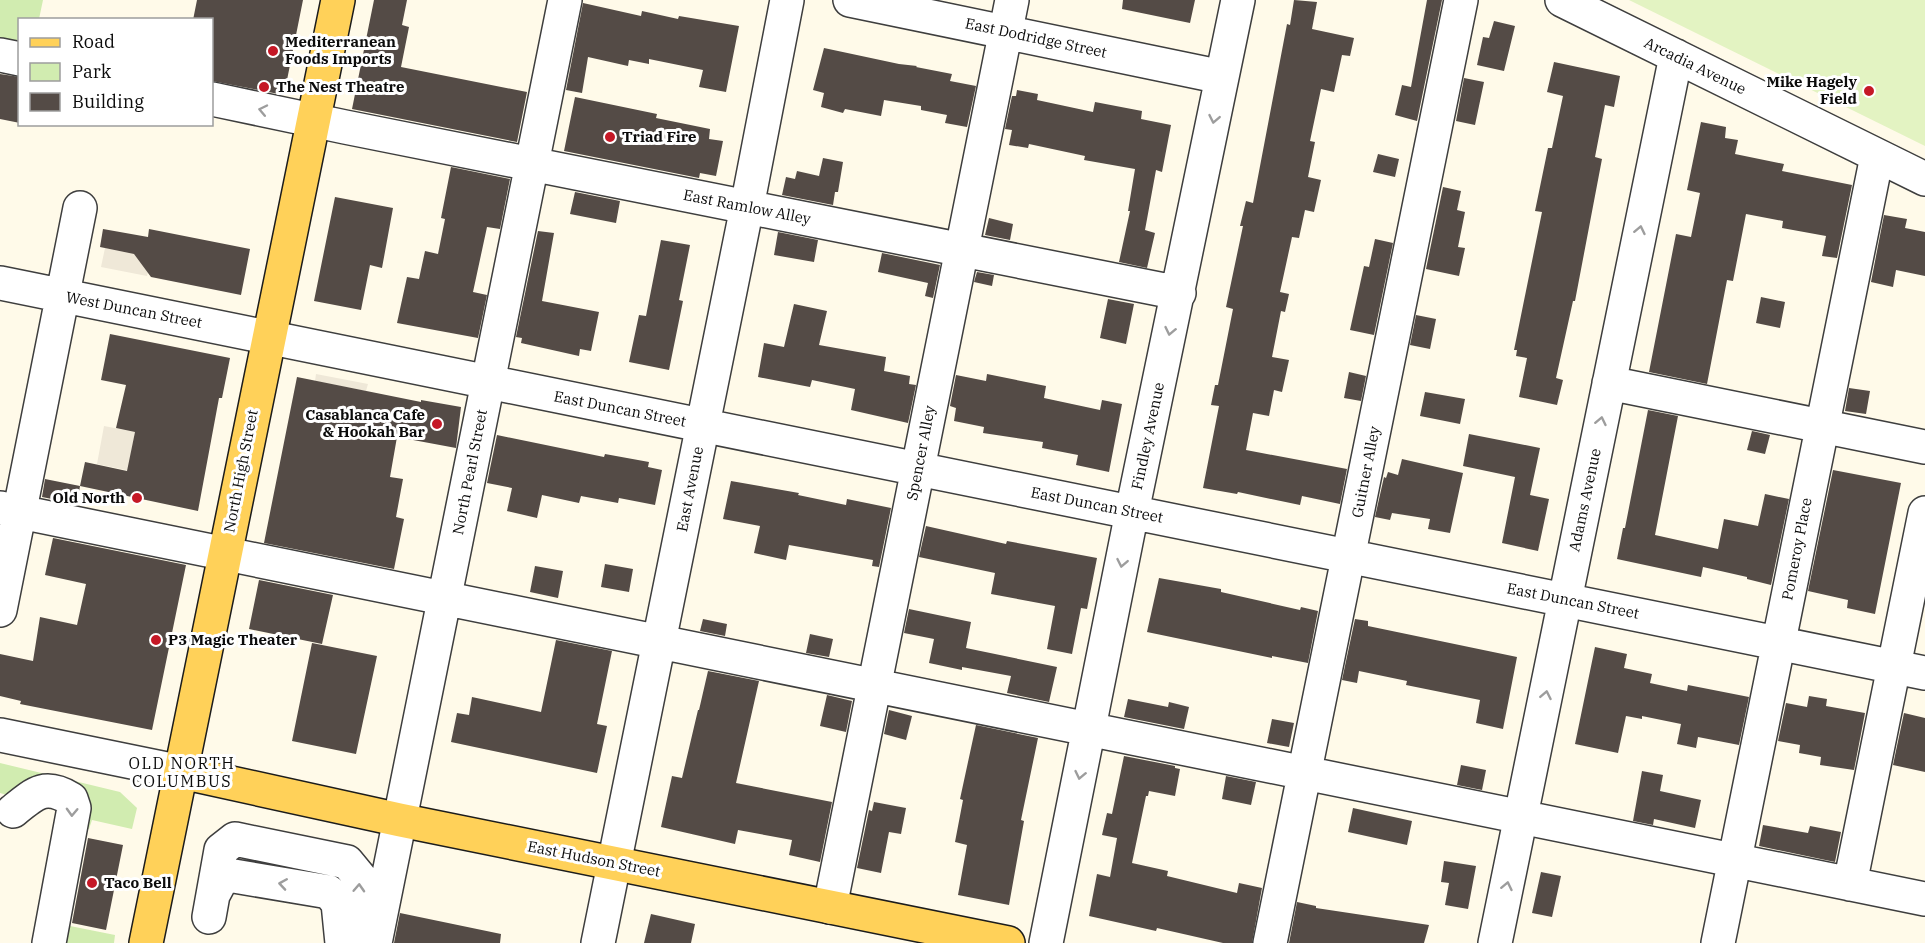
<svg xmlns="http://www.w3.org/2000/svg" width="1925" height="943" font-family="'IBM Plex Serif',serif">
  <rect width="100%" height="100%" fill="#fffae9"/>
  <!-- green -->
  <path fill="#d1ecb0" d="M0,0h43l-4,19 -19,1 -1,29 -19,-4z
    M0,763l120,29 17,16 -5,21 -40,-9 -3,9 -9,-2 3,-10 -83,-24z
    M60,924l55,11 -1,8h-57z"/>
  <!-- pitch -->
  <path fill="#e3f3c2" d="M1629,0h296v146z"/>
  <!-- plaza -->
  <path fill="#efe8d8" d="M105,248l29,6 14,18 -1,4 -46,-9z
    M316,374l52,10 -2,7 -51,-10z
    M104,426l31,6 -4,21 29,24 -63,-13z"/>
  <!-- building -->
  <path fill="#544b46" d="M197,0h106l-19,95 -72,-14v-61h-19z
    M374,0h33l-5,25 7,2 -8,40 126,25 -10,50 -165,-33z
    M1123,0h72l-5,23 -68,-14z
    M1294,0l23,2 -5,27 42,9 -4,18 -8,-1 -8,37 -13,-3 -11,52 5,1 -7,35 13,3 -7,32 -9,-2 -6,28 -7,-1 -12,55 9,2 -4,18 -4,-1 -9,46 17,3 -7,32 -8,-2 -5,26 -16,-3 -7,37 101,19 -7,35 -38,-8 -2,9 -62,-13 -1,2 -34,-6 16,-82 -8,-1 4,-20h3l15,-76 -7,-2 17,-81h-3l6,-25 7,2 34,-179 3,1z
    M1427,0h15l-25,121 -22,-6 7,-30 9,2z
    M583,3l58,13 1,-5 36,8 1,-3 60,10 -13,66 -27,-5 4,-17 -54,-11v5l-20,-4 -1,6 -40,-9 -6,36 -16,-3z
    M1494,21l21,5 -11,45 -27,-6 6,-28 6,1z
    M824,48l75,16 18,2 -1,1 36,7 -2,7 26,5 -9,41 -22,-4 2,-8 -26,-5v-4l-37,-6 -3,16 -36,-7 -2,4 -22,-6 3,-14 -11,-3z
    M1554,62l66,14 -6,31 -9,-2 -10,52 7,2 -27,142h-2l-17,77 7,2 -6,25 -38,-8 8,-39 -11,-2 1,-6h-3l28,-138 -7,-1 13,-63h4l11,-52 -16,-4z
    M0,74l20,3v46l-20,-4z
    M1464,78l20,4 -9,43 -19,-4z
    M1017,90l21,4 -1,6 56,12 2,-10 47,9 -1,8 30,6 -9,47 -6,-2 -11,60 10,3 -8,35 -28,-6 11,-51h-2l7,-42 -51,-9 1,-4 -56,-12 -1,4 -19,-3 3,-15 -7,-1 7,-33h4z
    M575,97l82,17 -1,4 54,11 -1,10 14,2 -7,35 -16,-3 -1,5 -135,-27z
    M1701,122l25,5 -1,11 13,2 -3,14 49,10 -2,7 70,14 -15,73 -15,-2 4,-20 -44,-8 1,-7 -37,-7 -13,67 -6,-1 -20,104 -58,-12 27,-138 15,3 9,-44 -13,-3z
    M1378,154l21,5 -4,18 -22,-5z
    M823,158l20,4 -5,30h-3l-2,13 -51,-10 4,-18 9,2 2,-8 22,5z
    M451,167l59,12 -10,50 -13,-2 -14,65 14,3 -9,43 -81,-15 10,-46 12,2 6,-28 13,3 7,-35 -4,-1z
    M1443,187l18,4 -4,19 8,2 -7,35 7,1 -6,28 -33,-7z
    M575,192l45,9 -4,22 -46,-9z
    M335,197l58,11 -11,60 -12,-3 -9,45 -47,-9z
    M1884,215l23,4 -2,9 20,4v44l-29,-6 -3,17 -22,-5z
    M989,218l24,6 -3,16 -25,-5z
    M103,229l45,8 1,-8 101,20 -9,46 -90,-18 -17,-23 -34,-7z
    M538,231l16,2 -12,68 57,11 -8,39 -11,-2 -1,7 -58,-13 1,-5 -6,-1z
    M778,232l40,8 -4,22 -40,-7z
    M1375,239l18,4 -19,92 -24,-5 14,-64 5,1z
    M661,240l29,5 -11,55 4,1 -14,69 -40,-8 10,-47 7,1z
    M882,253l58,12 -7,33 -8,-2 3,-13 -50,-11z
    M977,272l17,3 -2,11 -18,-4z
    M1761,297l24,5 -5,26 -24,-5z
    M1108,299l26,5 -8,40 -26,-6z
    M794,304l33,7 -8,34 67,12 -2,14 26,5 -1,8 7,1 -8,38 -57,-13 4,-21 -43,-9 -2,7 -52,-10 6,-34 20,4z
    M1416,315l20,4 -6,30 -20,-4z
    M110,334l120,24 -8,40h-3l-21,113 -118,-25 5,-24 42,9 8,-39 -19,-4 10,-43 -25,-5z
    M1349,372l17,4 -5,25 -17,-3z
    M987,374l59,12 -2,12 56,12 2,-10 20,4 -13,68 -33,-7 2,-10 -36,-7 1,-6 -60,-9 1,-6 -30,-6 2,-13 -6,-2 6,-31 30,6z
    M297,377l124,25v-2l40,7 -5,41 -59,-11 -7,40 13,2 -7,38 8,2 -10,50 -130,-26z
    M1849,388l21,3 -4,23 -21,-3z
    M1425,392l40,7 -5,25 -40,-8z
    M1648,410l30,6 -23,119 63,14 6,-30 34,7 7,-32 24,5 -18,86 -24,-6v-2l-44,-10 -2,10 -84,-18 6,-31h2z
    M1752,431l18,4 -5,19 -18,-4z
    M1469,434l71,14 -10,47 19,4 -11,52 -36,-8 13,-66 -52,-11z
    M497,435l107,22 1,-3 44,8 -1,5 14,3 -7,35 -36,-7 -1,5 -37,-7 -2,7 -37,-8 -5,23 -30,-7 5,-23 -25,-5z
    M1402,459l61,14 -13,60 -22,-4 2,-10 -38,-6 -2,7 -15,-3 9,-40 2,1 2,-6 10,3z
    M1833,470l68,13 -26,131 -28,-6 1,-8 -40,-9z
    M45,479l35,7 -3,18 -35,-7z
    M731,481l68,12 -1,2 48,10 1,-6 44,9 -12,59 -7,-1 1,-6 -84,-15 -3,15 -32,-7 6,-27 -37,-7z
    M926,526l80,18 1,-3 90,17 -10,51 -6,-1 -9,46 -25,-5 8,-43 -64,-12 4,-21 -76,-16z
    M53,538l133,27 -34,165 -132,-26 1,-3 -21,-5v-42l33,7 7,-44 37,8 9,-41 -41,-9z
    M605,564l28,5 -4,23 -28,-5z
    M535,566l28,5 -5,27 -28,-6z
    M1159,578l62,11v3l79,18 1,-3 17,4 -10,52 -36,-7v2l-125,-26z
    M259,580l74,15 -11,49 -73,-15z
    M909,609l62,13 -5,26 91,19 -8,35 -42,-9 4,-17 -49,-9v3l-33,-7 5,-24 -30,-6z
    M703,619l24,5 -2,12 -25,-5z
    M1355,619l13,2v5l149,31 -14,72 -27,-6 4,-23 -74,-15 1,-4 -48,-10 -2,12 -15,-3z
    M810,634l23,5 -4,18 -23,-4z
    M556,640l56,11 -15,73 10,2 -10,47 -146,-31 6,-29 12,2 3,-18 69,15z
    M312,643l65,13 -21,98 -64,-13z
    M1595,647l32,7 -3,14 28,6 -2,9 37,8 1,-6 61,12 -10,48 -41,-8 -2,11 -19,-4 4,-20 -39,-8v3l-16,-3 -8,37 -43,-9z
    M708,671l51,10 -23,102 96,19 -12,60 -31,-7 3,-15 -54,-10 -3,14 -74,-17 11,-51 10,2 16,-68h1z
    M827,695l25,6 -6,31 -26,-6z
    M1809,696l18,3 -1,7 39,7 -11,57 -34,-5 1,-8 -22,-4 1,-8 -22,-4 8,-38 21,4z
    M1128,699l40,8 1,-5 20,5 -5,22 -60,-12z
    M889,710l23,6 -6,24 -22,-6z
    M1904,713l21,5v54l-32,-7z
    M1272,719l22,4 -5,24 -22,-4z
    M976,725l62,13 -17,82 3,1 -15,84 -51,-10 9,-50 -12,-3 8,-42 -3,-1z
    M1124,756l51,10v2l5,1 -5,27 -26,-5 -1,5h-2l-14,67 36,8 -1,5 70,17 2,-10 23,5 -10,55h-29l-66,-15 -1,3 -67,-15 8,-42 13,3 7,-39 -15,-3 5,-22 5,1z
    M1461,765l25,5 -4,20 -25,-5z
    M1642,771l21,4 -3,16 41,9 -6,28 -41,-9 -1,6 -20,-4z
    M1226,776l30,6 -5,23 -29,-6z
    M874,802l32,6 -5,26 -12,-2 -8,41 -24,-5 12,-58 3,1z
    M1353,808l59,13 -5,24 -59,-13z
    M1763,825l45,8 2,-7 31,6 -6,30 -76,-16z
    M88,838l35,7 -17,85 -34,-7z
    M1444,861l32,5 -8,43 -23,-4 4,-22 -8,-1z
    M1541,872l20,4 -9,41 -20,-4z
    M1297,902l19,4v2l113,17 -5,18h-135z
    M400,913l101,21 -1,9h-106z
    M651,914l44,10 -4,19h-47z"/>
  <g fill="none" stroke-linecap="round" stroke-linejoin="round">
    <!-- minor casing -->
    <g stroke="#3e3e3e" stroke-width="36">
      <path id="minor" d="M850,0l372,77
        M1562,0l363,179
        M0,55l20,4
        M212,99l133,28 834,166
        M0,283l1925,390
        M1609,383l316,64
        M0,508l1925,391
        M0,610l80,-402
        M0,735l181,37
        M13,811c22,-18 32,-28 58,-12l3,9 -25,135
        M1850,884l75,-371
        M213,895l7,-13 8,-7 101,17 9,11 4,40
        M830,907l182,-907
        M209,917l12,-67 14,-11 112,23 14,17 -4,31 -15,33
        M375,943l190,-943
        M598,943l149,-736 40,-207
        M1046,943l86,-431 106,-512
        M1270,943l191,-943
        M1495,943l181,-887
        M1718,943l159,-787"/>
    </g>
    <!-- major casing -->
    <g stroke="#1c1c1c" stroke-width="36">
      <path id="major" d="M181,772l219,48 608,123
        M146,943l192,-943"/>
    </g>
    <!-- minor -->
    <use href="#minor" stroke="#fff" stroke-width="33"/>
    <!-- major -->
    <use href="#major" stroke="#ffd159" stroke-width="33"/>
  </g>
  <!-- one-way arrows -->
  <defs><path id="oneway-chevron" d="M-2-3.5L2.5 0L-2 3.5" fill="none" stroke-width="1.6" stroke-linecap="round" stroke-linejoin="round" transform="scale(1.5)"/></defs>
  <g stroke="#9d9d9d">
    <use href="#oneway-chevron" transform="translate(263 110) rotate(-168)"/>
    <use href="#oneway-chevron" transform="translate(1214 119) rotate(101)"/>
    <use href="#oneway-chevron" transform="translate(1640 230) rotate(-78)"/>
    <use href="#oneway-chevron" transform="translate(1170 331) rotate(102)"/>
    <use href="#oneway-chevron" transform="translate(1601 421) rotate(-78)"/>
    <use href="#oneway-chevron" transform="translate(1122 563) rotate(101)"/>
    <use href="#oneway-chevron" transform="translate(1546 695) rotate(-79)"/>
    <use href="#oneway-chevron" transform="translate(1080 775) rotate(102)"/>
    <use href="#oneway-chevron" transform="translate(72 812) rotate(92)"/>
    <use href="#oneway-chevron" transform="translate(283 884) rotate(-171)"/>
    <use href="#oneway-chevron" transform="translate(1507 886) rotate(-78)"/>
    <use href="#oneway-chevron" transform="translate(359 888) rotate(-87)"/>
  </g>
  <!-- markers -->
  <g fill="#c51826" stroke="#fff" stroke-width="2">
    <circle cx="273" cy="51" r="6"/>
    <circle cx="264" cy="87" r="6"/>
    <circle cx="1869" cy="91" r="6"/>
    <circle cx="610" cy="137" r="6"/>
    <circle cx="437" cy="424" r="6"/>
    <circle cx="137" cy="498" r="6"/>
    <circle cx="156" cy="640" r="6"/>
    <circle cx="92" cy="883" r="6"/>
  </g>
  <g text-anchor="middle" stroke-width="6" stroke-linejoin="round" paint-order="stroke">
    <!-- street labels -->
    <g font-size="15" fill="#0b0b0b" stroke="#fff">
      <text transform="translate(1036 38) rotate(12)" y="5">East Dodridge Street</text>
      <text transform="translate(1695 66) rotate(26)" y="5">Arcadia Avenue</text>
      <text transform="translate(747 207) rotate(11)" y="5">East Ramlow Alley</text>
      <text transform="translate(134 310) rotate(11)" y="5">West Duncan Street</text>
      <text transform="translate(620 409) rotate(11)" y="5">East Duncan Street</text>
      <text transform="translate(1148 436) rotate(-78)" y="5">Findley Avenue</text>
      <text transform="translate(921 453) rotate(-79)" y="5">Spencer Alley</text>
      <text transform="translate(241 471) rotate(-79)" y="5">North High Street</text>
      <text transform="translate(470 472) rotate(-79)" y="5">North Pearl Street</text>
      <text transform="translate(1366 472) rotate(-79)" y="5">Guitner Alley</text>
      <text transform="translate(690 489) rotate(-79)" y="5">East Avenue</text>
      <text transform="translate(1585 500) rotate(-78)" y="5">Adams Avenue</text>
      <text transform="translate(1097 505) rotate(11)" y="5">East Duncan Street</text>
      <text transform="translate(1797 549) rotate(-79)" y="5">Pomeroy Place</text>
      <text transform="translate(1573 601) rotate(11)" y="5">East Duncan Street</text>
      <text transform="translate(594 859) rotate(11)" y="5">East Hudson Street</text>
    </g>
    <!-- poi labels -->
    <g font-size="15" font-weight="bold" fill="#0b0b0b" stroke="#fff" text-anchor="start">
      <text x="285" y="47">Mediterranean<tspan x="285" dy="17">Foods Imports</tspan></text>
      <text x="1857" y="87" text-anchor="end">Mike Hagely<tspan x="1857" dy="17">Field</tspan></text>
      <text x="276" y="92">The Nest Theatre</text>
      <text x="622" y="142">Triad Fire</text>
      <text x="425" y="420" text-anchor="end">Casablanca Cafe<tspan x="425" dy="17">&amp; Hookah Bar</tspan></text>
      <text x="125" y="503" text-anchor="end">Old North</text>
      <text x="168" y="645">P3 Magic Theater</text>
      <text x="104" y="888">Taco Bell</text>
    </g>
    <!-- neighbourhood labels -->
    <g font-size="16" letter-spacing="1.5" fill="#0b0b0b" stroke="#fff">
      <text x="182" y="769">OLD NORTH<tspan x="182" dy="18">COLUMBUS</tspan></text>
    </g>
  </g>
  <!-- legend -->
  <rect x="18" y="18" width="195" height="108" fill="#ffffff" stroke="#9d9d9d" stroke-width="1.5"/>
  <rect x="30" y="38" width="30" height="9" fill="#ffd159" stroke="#9d9d9d" stroke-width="1.5"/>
  <text x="72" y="48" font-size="18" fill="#0b0b0b">Road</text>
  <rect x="30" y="63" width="30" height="18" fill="#d1ecb0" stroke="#9d9d9d" stroke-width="1.5"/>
  <text x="72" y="78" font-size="18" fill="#0b0b0b">Park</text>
  <rect x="30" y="93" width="30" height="18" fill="#544b46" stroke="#9d9d9d" stroke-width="1.5"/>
  <text x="72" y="108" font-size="18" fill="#0b0b0b">Building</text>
</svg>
